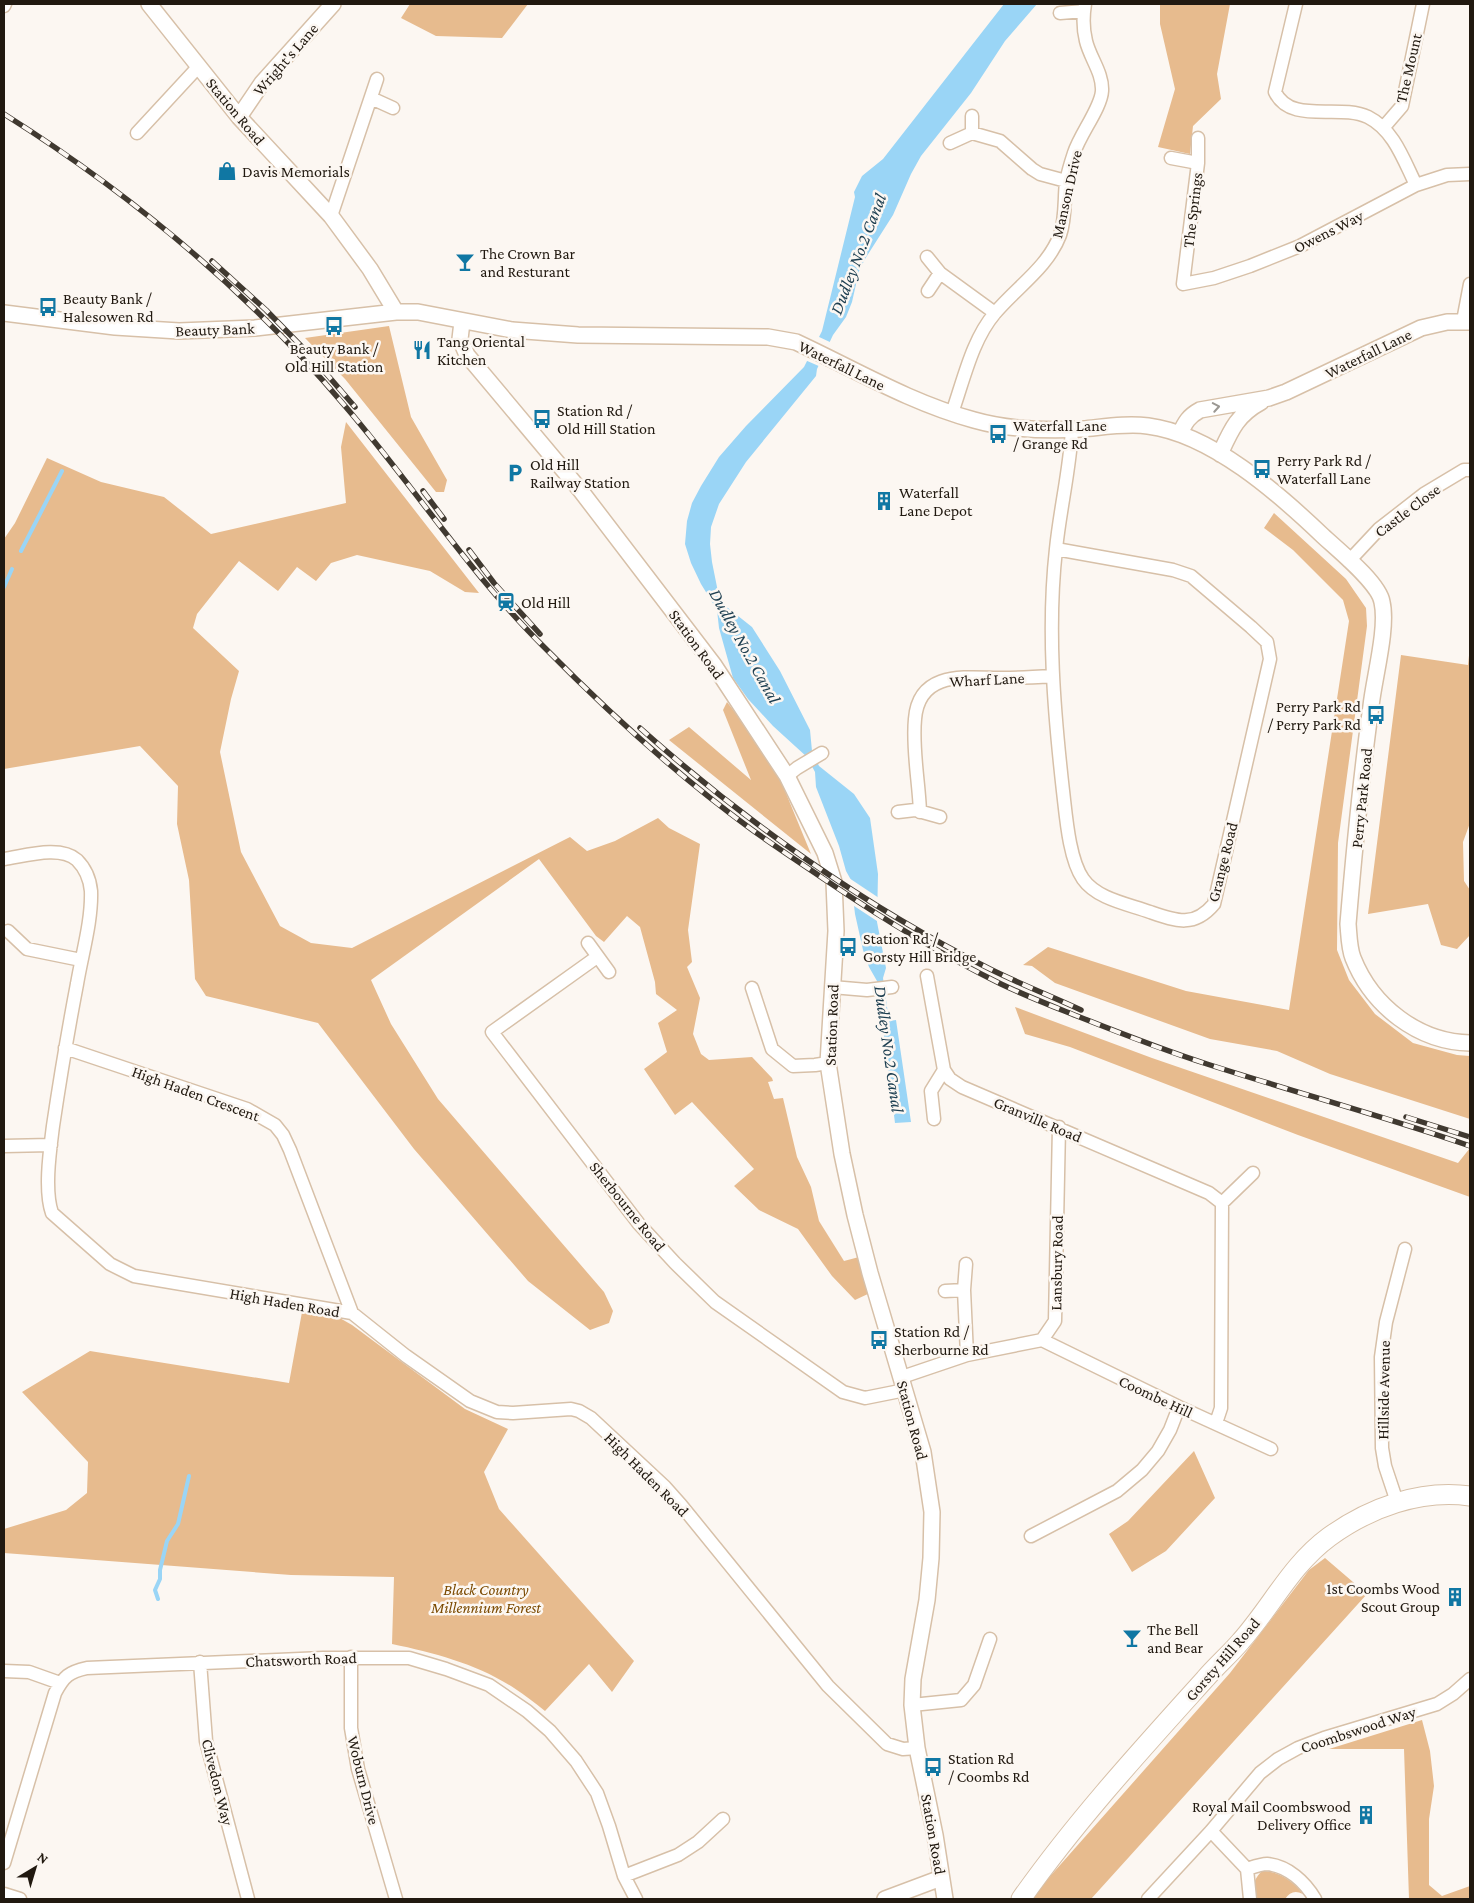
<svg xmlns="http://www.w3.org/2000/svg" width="1474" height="1903" font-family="'Crimson Pro',serif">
  <rect width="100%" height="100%" fill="#fcf7f2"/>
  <!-- green -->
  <path fill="#e7bb8e" d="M410,4h118l-26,34 -66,-2 -35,-18z
    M1160,4h70l-13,70 4,25 -28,27 -3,28 -32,-7 17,-58 -15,-65z
    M389,326l22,91 36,63 -3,12h-8l-91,-113 -40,-41z
    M346,422l133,171 -14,-1 -35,-21 -73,-16 -26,8 -15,18 -19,-14 -19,24 -39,-30 -42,53 -4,14 46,43 -8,28 -11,53 21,100 39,74 31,17 41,5 218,-111 17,14 28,-10 43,-23 11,10 31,16 -12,86 4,32 -5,5 13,31 -7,36 8,20 8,6 43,-3 20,21 1,3 -5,1 6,17 9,-1 14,59 14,30 8,34 25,40 15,-4 11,36 -15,7 -23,-24 -34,-47 -39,-19 -25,-24 20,-17 -62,-67 -17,13 -31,-46 23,-17 -9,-29 19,-13 -21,-16 -1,-12 -15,-55 -13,-11 -23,26 -8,-6 -57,-77 -168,121 20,44 47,75 166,193 9,19 -4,12 -19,7 -62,-49 -114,-132 -96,-126 -112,-27 -11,-17 -6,-99 -12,-56 1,-38 -38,-40 -136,23v-230l11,-16 32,-65 54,24 63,15 47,37 135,-31 -5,-56z
    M1274,513l72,66 20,29 1,18 -29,217 -1,107 12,30 26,34 38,29 44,12 13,1v63l-140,-45 -53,-23 -67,-12 -155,-56 -23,-17 -9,-1 25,-18 138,44 103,19 60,-389 -6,-21 -50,-50 -29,-22z
    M1470,646v177l-7,19 1,39 6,9v45l-13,14 -16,-4 -13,-41 -60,10 33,-259 67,10z
    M727,702l36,46 13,21 35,85 -142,-114 20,-13 62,53 -28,-70z
    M1015,1007l137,51 306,105 12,-15v49l-172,-62 -228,-88 -45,-13z
    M302,1312l36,5 14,8 113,84 43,20 -24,43 15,37 135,152 -22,31 -23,-28 -44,47c-10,-8 -20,-16 -31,-23 -37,-24 -79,-35 -122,-44l2,-67 -103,-2 -287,-22v-24l62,-19 21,-17 1,-31 -66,-70 68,-41 199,32z
    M1194,1451l21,47 -49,53 -34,21 -23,-38 19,-13z
    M1325,1558l42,36 -276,305h-61l200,-226 79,-103z
    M1422,1720l8,31 4,35 -5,33v66l13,11 28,-10v13h-61l-5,-150h-75z
    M1262,1871c16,0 31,10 41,23 -8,-4 -13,-2 -18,5h-30c-2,-12 -3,-18 7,-28z"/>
  <!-- water -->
  <path fill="#9ad5f6" d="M1004,4h33l-32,37 -34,52 -50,63 -10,18 -18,41 -28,44 -6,12 -7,31 -6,15 -13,18 -16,34 -1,7 -70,86 -27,42 -8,23 -1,17 2,18 6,30 5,12 29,23 28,44 30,59 2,21 7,15 35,28 16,24 8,56 -1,48 9,46 -3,10 6,43 7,-1 15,102 -16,1 -18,-142 -8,-14 -6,-17 -8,-36 -4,-34 -5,-9 -7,-25 -23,-59 -1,-15 -8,-15 -34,-31 -25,-27 -15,-21 -14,-50 -2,-18 -16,-26 -10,-21 -6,-19 2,-23 5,-18 9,-17 18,-29 27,-31 58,-59 18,-36 33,-134 -1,-5 8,-16 21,-17z"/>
  <!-- pier -->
  <path fill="#fcf7f2" d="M817,336l15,7 -11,24 -16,-7z
    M846,876l33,22 1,25 -29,-19 -2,-23z"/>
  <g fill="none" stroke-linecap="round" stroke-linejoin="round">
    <!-- stream -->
    <path stroke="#9ad5f6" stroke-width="4" d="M21,551l41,-80
      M4,587l8,-18
      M158,1599l-3,-9 5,-11v-9l7,-29 11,-17 11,-48"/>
    <!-- minor casing -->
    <g stroke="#d7c0a8" stroke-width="15">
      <path id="minor" d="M1296,4l-21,88c16,33 64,11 93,25 26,13 36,44 48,68
        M4,6l1,-2
        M1060,13l24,-2
        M371,98l22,10
        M1383,128l19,-22 21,-102
        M137,133l62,-67
        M972,133l28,8 32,28 8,5 26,7
        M1198,138v25
        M950,143l22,-10v-17
        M1171,158l27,5 -15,121 31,-6 36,-12 50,-20 116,-61 31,-10 23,-1
        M331,216l46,-137
        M927,257l13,16 55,40
        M928,291l12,-18
        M1463,321l7,-37
        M952,413c12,-34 20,-73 43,-100 22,-26 53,-46 65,-78 6,-17 4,-36 6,-53 2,-10 5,-20 8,-29 6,-19 27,-45 28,-62 1,-18 -12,-33 -16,-50 -3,-12 -3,-25 -1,-37
        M1056,549l117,21 18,6 60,51 16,15 3,17 -56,245c-20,24 -38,17 -64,8 -22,-8 -53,-13 -67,-33 -14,-20 -17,-63 -20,-88 -9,-80 -16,-162 -7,-242 4,-40 14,-80 16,-120
        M1349,561l30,-32 45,-35 40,-24h6
        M787,776l10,-8 25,-15
        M898,812l17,-2 25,7
        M920,812c-1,-30 -8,-63 -5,-93 4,-50 53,-41 88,-41 17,0 34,-1 50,-2
        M4,859c21,-3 56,-14 73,1 8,8 13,20 14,31 1,30 -9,63 -14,93 -9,47 -17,95 -24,142 -3,24 -9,64 -1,87l58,51 24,12 218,37 54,43 64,45 27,11 16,1 58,-4 8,2 12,7 74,69 16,18 147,181 59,58 16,5 14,-1
        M8,931l19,18 54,11
        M588,943l21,29
        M597,957l-105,75 147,192 36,39 40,39 128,90 22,6 40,-8
        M927,976l17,94 6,9 12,8 247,106 13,10 -1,205 -5,15
        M832,987l35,3 25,-3
        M752,988l20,61 21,17 22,-1 13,-2
        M65,1048l182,61 28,16 8,10 7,15 62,163
        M934,1119l-3,-28 13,-21
        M4,1146l47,-1
        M1222,1203l31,-30
        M966,1264l-2,26 3,65
        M945,1291l19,-1
        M1042,1340l137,67 92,42
        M902,1377l65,-22 75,-15 13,-19 4,-194
        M1397,1502l-12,-36 -3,-18 -1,-91 5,-35 19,-73
        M1031,1536l86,-45 25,-21 16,-19 12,-21 9,-23
        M351,1657v71l7,41 38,130
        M200,1662l6,79 42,158
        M4,1671l25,1 31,11
        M912,1705l49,-5 13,-15 16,-46
        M1211,1831l36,38 3,30
        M4,1863l51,-170c9,-17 14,-21 32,-25l236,-10h86l37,11 43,16 38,26 23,20 26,30 21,32 12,33 15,50 12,23
        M1247,1869c6,-2 14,-5 20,-5 21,2 38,18 48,35
        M624,1876l54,-21 20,-13 25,-23
        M4,1894l16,5
        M1148,1899l63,-68 49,-58 18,-14 20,-11 26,-10 113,-34 16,-10 17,-15"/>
    </g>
    <!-- tertiary casing -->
    <g stroke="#d7c0a8" stroke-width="18">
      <path id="tertiary" d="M149,4l90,113 92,99 39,53 26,43
        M239,117l23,-34 71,-79
        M4,313l111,14 64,4 76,-3 141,-16h22l94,18 66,5 190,2 28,5c58,27 115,61 178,78 35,10 72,11 109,9 21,-2 44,-6 65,-3 63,8 130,67 175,110 15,14 56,47 59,66 6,26 -8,76 -11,104 -10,72 -17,146 -23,218 1,11 1,24 5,34 19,48 65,84 117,85
        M462,322l-2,17 7,16 114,136 133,174 73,111 38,77 9,29 2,49 -8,132 14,91 13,61 15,58 53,179 9,60 -1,46 -4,42 -14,79 -1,26 5,43 18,87 10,64
        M1180,434c5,-12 9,-18 20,-24l69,-12 17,-6 135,-64 26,-6h23
        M1220,454c11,-24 17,-39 41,-52
        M885,1899l56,-21"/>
    </g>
    <!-- primary casing -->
    <g stroke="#d7c0a8" stroke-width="21">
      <path id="primary" d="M1021,1899c55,-78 120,-149 184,-220 11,-13 25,-25 36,-38 31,-35 50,-76 88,-104 40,-29 91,-48 141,-41"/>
    </g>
    <!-- minor -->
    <use href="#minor" stroke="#fff" stroke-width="12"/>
    <!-- tertiary -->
    <use href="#tertiary" stroke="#fff" stroke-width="15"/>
    <!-- primary -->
    <use href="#primary" stroke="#fff" stroke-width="19"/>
    <!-- rail casing -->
    <g stroke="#403930" stroke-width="5.5">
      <path id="rail" d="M4,114c127,80 244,177 341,292 68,79 125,168 199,241 64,65 133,128 207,182 25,18 51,35 76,52 56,38 113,73 174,103 25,12 51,22 76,32 43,17 86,34 130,48 87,28 176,52 263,82
        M212,261l54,49 40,41
        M324,371l31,36
        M423,491l21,28
        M469,550l25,33 46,51
        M640,728c104,93 226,179 350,241 30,15 61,27 91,41
        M1406,1117l64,20"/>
    </g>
    <!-- rail -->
    <use href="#rail" stroke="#fcf7f2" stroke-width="4" stroke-dasharray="11" stroke-linecap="butt"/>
  </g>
  <!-- one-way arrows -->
  <defs><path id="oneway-chevron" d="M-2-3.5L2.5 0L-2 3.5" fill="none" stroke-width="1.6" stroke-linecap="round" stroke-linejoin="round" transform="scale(1.25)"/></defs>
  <use stroke="#9b9893" href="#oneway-chevron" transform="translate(1216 407) rotate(-10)"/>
  <!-- icons -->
  <defs>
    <g id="shop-bare" transform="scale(1.5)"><path d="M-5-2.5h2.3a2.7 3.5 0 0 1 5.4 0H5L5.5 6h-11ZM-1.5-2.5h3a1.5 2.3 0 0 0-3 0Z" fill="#1077a3" stroke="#fcf7f2" stroke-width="2.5" paint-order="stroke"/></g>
    <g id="bar-bare" transform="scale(1.5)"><path d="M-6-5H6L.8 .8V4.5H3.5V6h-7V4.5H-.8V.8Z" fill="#1077a3" stroke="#fcf7f2" stroke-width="2.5" paint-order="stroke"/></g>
    <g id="bus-bare" transform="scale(1.5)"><path d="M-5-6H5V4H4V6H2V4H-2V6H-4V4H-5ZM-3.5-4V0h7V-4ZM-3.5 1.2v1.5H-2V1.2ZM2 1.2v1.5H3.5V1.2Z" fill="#1077a3" stroke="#fcf7f2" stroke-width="2.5" paint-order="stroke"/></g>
    <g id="restaurant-bare" transform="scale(1.5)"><path d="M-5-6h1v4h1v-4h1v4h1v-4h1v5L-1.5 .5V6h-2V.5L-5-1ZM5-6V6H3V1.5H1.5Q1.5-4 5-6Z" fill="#1077a3" stroke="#fcf7f2" stroke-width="2.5" paint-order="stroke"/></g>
    <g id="parking-bare" transform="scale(1.5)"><path d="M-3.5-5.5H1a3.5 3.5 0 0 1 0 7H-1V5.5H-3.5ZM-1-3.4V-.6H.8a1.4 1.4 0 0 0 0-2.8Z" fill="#1077a3" stroke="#fcf7f2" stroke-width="2.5" paint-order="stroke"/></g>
    <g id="building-bare" transform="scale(1.5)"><path d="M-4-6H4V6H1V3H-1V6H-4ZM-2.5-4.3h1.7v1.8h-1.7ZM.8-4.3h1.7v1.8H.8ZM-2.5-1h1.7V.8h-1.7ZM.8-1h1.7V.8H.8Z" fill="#1077a3" stroke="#fcf7f2" stroke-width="2.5" paint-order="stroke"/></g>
    <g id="station-bare" transform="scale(1.5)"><path d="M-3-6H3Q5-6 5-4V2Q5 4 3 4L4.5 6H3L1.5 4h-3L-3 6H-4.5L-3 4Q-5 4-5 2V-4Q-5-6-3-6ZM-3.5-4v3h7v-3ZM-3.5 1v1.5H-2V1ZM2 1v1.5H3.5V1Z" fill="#1077a3" stroke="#fcf7f2" stroke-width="2.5" paint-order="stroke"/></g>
  </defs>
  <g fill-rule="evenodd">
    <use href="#shop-bare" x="227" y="171"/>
    <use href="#bar-bare" x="465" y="262"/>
    <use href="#bus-bare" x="48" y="307"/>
    <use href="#bus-bare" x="334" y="326"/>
    <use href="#restaurant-bare" x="422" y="350"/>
    <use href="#bus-bare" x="542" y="419"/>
    <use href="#bus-bare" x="998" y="434"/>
    <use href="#bus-bare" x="1262" y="469"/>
    <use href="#parking-bare" x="515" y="473"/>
    <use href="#building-bare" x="884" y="501"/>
    <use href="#station-bare" x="506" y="602"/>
    <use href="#bus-bare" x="1376" y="715"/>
    <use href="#bus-bare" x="848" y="947"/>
    <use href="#bus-bare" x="879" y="1340"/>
    <use href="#building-bare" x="1455" y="1597"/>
    <use href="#bar-bare" x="1132" y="1638"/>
    <use href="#bus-bare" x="933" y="1767"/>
    <use href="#building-bare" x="1366" y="1815"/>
  </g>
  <g text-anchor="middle" stroke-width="5" stroke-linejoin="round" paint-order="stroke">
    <!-- street labels -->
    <g font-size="16" fill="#211910" stroke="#fcf7f2">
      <text transform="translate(285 59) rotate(-49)" y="6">Wright's Lane</text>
      <text transform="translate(1408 68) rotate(-77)" y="6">The Mount</text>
      <text transform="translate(236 111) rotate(50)" y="6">Station Road</text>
      <text transform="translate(1066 194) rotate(-77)" y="6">Manson Drive</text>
      <text transform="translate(1192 210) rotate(-83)" y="6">The Springs</text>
      <text transform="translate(1328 231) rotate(-27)" y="6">Owens Way</text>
      <text transform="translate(215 329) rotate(-2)" y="6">Beauty Bank</text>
      <text transform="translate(1368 353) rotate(-26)" y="6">Waterfall Lane</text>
      <text transform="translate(842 365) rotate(26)" y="6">Waterfall Lane</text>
      <text transform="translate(1407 510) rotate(-37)" y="6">Castle Close</text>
      <text transform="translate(697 644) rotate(54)" y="6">Station Road</text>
      <text transform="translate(987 679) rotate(-3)" y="6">Wharf Lane</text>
      <text transform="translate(1361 798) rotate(-84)" y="6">Perry Park Road</text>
      <text transform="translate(1222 862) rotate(-76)" y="6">Grange Road</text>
      <text transform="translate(831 1025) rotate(-88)" y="6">Station Road</text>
      <text transform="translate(196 1093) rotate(20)" y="6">High Haden Crescent</text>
      <text transform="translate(1038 1119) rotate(23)" y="6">Granville Road</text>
      <text transform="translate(628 1206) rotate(51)" y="6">Sherbourne Road</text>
      <text transform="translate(1056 1263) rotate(-89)" y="6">Lansbury Road</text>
      <text transform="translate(285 1302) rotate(10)" y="6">High Haden Road</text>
      <text transform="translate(1383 1390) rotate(-89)" y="6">Hillside Avenue</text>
      <text transform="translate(1156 1396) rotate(25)" y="6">Coombe Hill</text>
      <text transform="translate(913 1420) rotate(75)" y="6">Station Road</text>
      <text transform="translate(647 1474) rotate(45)" y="6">High Haden Road</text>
      <text transform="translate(301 1659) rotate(-2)" y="6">Chatsworth Road</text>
      <text transform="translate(1222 1659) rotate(-49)" y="6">Gorsty Hill Road</text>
      <text transform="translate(1358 1729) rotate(-18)" y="6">Coombswood Way</text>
      <text transform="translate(364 1780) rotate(76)" y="6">Woburn Drive</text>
      <text transform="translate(218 1782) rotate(76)" y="6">Clivedon Way</text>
      <text transform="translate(934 1834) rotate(80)" y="6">Station Road</text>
    </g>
    <!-- poi labels -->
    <g font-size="16" fill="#211910" stroke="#fcf7f2" text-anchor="start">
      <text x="242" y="177">Davis Memorials</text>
      <text x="480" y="259">The Crown Bar<tspan x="480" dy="18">and Resturant</tspan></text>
      <text x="63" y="304">Beauty Bank /<tspan x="63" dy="18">Halesowen Rd</tspan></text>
      <text x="437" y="347">Tang Oriental<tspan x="437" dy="18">Kitchen</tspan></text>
      <text x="334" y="354" text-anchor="middle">Beauty Bank /<tspan x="334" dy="18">Old Hill Station</tspan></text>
      <text x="557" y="416">Station Rd /<tspan x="557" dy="18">Old Hill Station</tspan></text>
      <text x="1013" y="431">Waterfall Lane<tspan x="1013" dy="18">/ Grange Rd</tspan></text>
      <text x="1277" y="466">Perry Park Rd /<tspan x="1277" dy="18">Waterfall Lane</tspan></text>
      <text x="530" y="470">Old Hill<tspan x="530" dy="18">Railway Station</tspan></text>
      <text x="899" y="498">Waterfall<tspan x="899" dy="18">Lane Depot</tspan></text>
      <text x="521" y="608">Old Hill</text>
      <text x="1361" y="712" text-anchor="end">Perry Park Rd<tspan x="1361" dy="18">/ Perry Park Rd</tspan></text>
      <text x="863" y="944">Station Rd /<tspan x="863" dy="18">Gorsty Hill Bridge</tspan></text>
      <text x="894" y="1337">Station Rd /<tspan x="894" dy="18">Sherbourne Rd</tspan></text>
      <text x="1440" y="1594" text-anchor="end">1st Coombs Wood<tspan x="1440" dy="18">Scout Group</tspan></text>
      <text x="1147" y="1635">The Bell<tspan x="1147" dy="18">and Bear</tspan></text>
      <text x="948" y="1764">Station Rd<tspan x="948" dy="18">/ Coombs Rd</tspan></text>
      <text x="1351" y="1812" text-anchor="end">Royal Mail Coombswood<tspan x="1351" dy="18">Delivery Office</tspan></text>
    </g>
    <!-- park labels -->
    <g font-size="16" font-style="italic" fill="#7b4a00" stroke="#fcf7f2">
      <text x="486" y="1595">Black Country<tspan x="486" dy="18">Millennium Forest</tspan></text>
    </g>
    <!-- water labels -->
    <g font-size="18" font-style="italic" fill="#1c3e50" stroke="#fcf7f2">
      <text transform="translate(858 254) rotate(-69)" y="6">Dudley No.2 Canal</text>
      <text transform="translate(745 646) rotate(61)" y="6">Dudley No.2 Canal</text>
      <text transform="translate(889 1049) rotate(82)" y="6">Dudley No.2 Canal</text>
    </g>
  </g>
  <!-- border -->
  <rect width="1474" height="1903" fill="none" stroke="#211910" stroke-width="10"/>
  <!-- north arrow -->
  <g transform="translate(35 1868) rotate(38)" stroke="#fcf7f2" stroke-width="4" paint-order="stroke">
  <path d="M0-4L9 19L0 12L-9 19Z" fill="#211910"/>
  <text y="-8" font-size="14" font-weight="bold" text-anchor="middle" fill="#211910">N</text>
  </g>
</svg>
